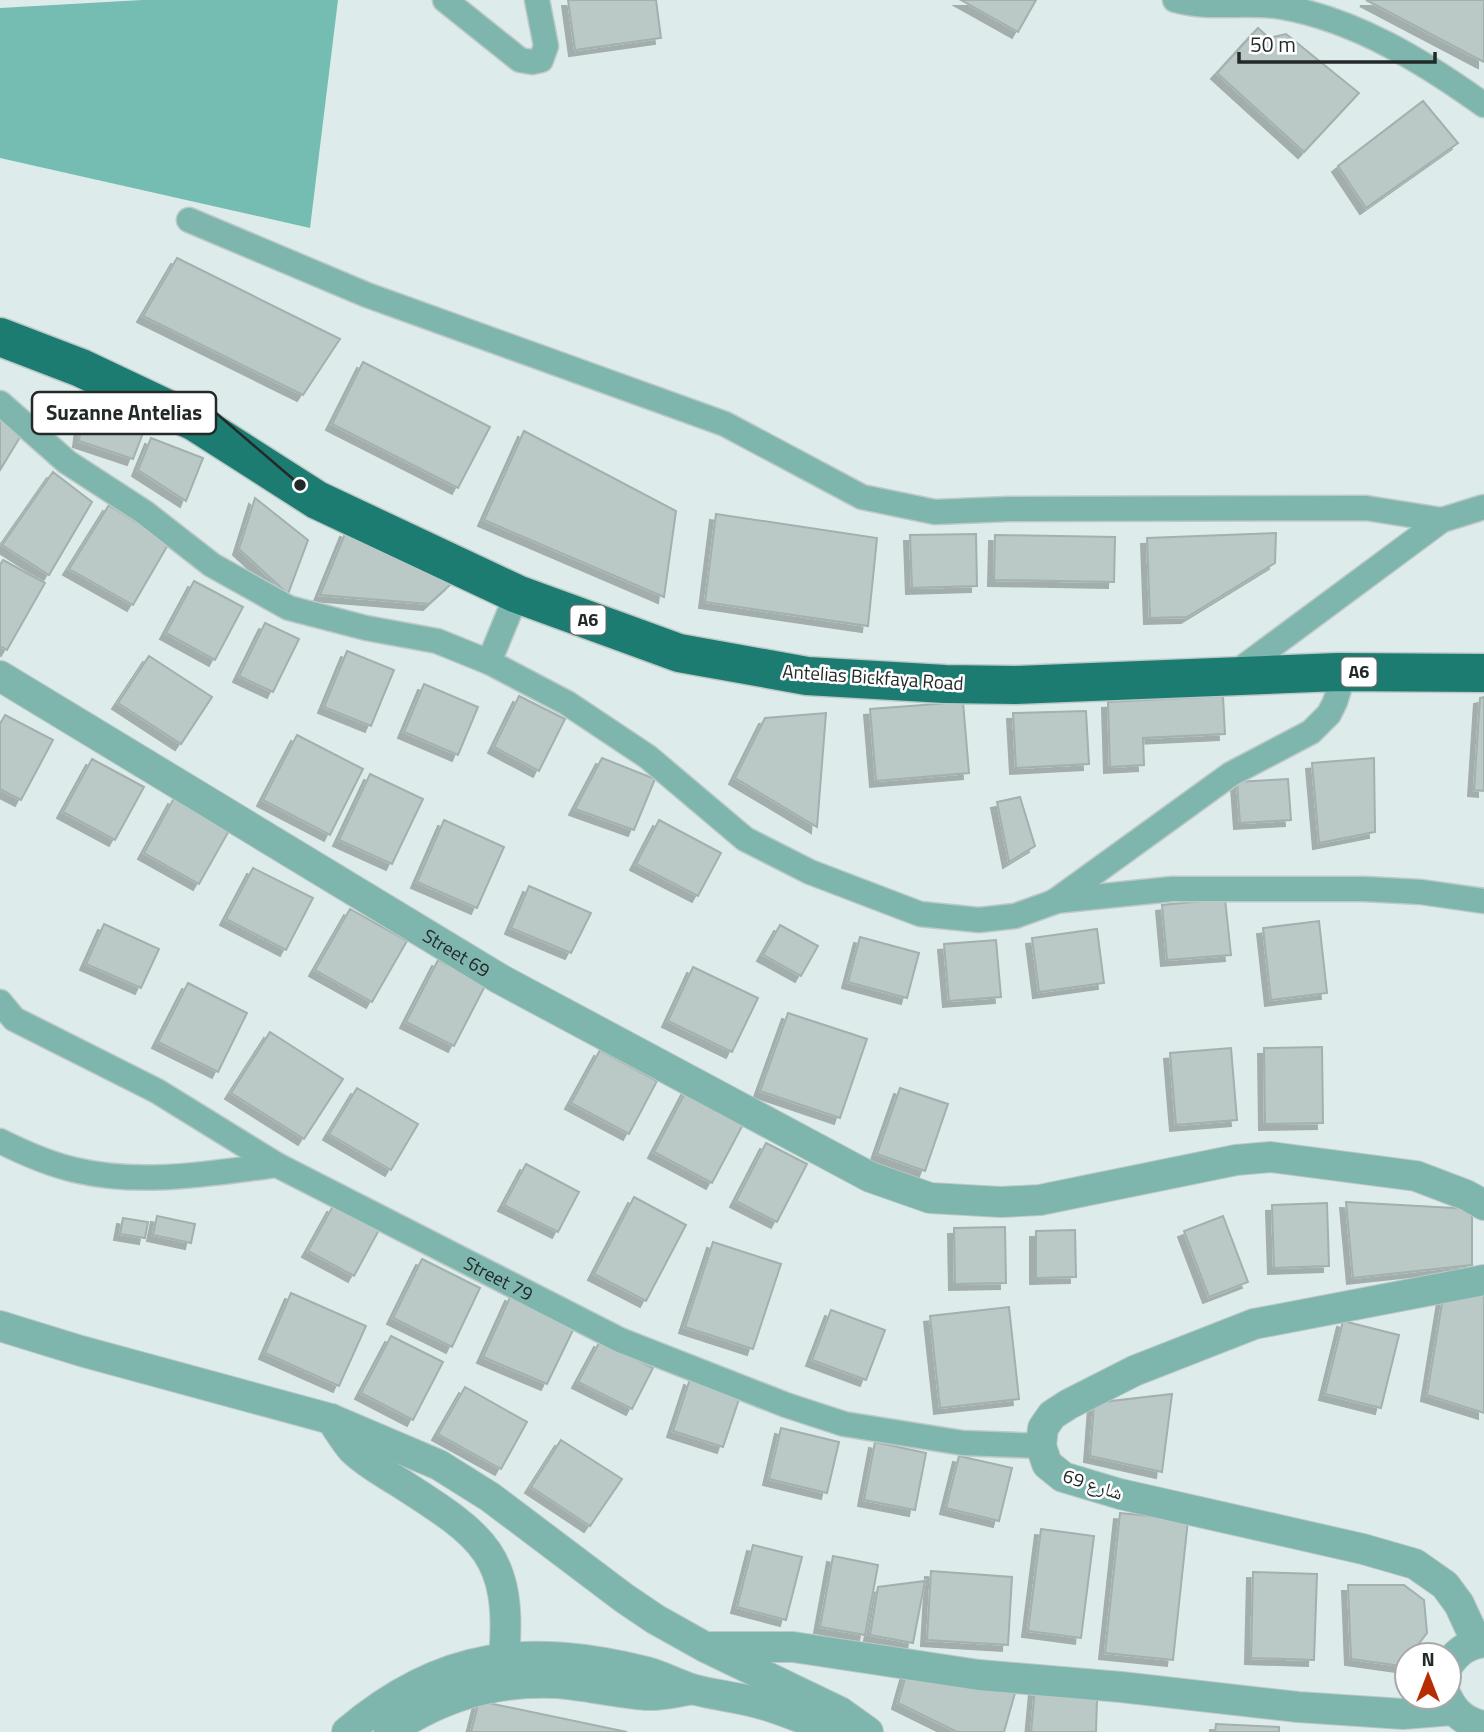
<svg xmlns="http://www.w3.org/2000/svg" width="1484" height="1732" font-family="'Titillium Web','Noto Naskh Arabic',sans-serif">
  <defs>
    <filter id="shadow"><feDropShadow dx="-6" dy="6" stdDeviation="0" flood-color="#0004"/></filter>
  </defs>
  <rect width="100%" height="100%" fill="#ddecea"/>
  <!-- forest -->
  <path fill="#75bdb3" d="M142,0h196l-28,228 -310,-70v-150z"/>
  <!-- building -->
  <path fill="#bac8c6" stroke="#a2b0ae" stroke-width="2" filter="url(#shadow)" d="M568,0h88l5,38 -86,12z
    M961,0h75l-18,32z
    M1366,0h118v62l-2,-1z
    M1258,28l11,10 17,-4 73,59 -55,59 -87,-79z
    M1423,101l35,42 -92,65 -28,-42z
    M177,258l163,81 -37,56 -160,-79z
    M363,362l127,65 -32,61 -126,-64z
    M0,413l22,21 -22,36z
    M82,417l61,16 -10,26 -54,-18z
    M524,431l152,80 -12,86 -180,-77z
    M151,438l52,20 -17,43 -48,-31z
    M53,472l39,30 -43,73 -47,-30z
    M255,498l53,42 -20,54 -49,-45z
    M109,505l60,38 -36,62 -64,-36z
    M716,514l161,24 -9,88 -163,-24z
    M346,531l105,53 -22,20 -109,-9z
    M1276,533l-1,30 -88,54 -37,1 -3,-80z
    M976,534l1,52 -65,2 -2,-53z
    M995,535l120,2 -1,45 -120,-2z
    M3,560l42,23 -38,67 -7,-4v-81z
    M194,581l49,26 -28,53 -49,-27z
    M265,623l34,16 -26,53 -34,-16z
    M347,651l47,19 -23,56 -47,-19z
    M149,656l63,41 -31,47 -63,-41z
    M424,684l54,23 -20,48 -54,-23z
    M519,696l46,23 -26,52 -45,-24z
    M1223,696l2,38 -82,4 1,27 -34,2 -2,-65z
    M1484,697v94l-10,-1 6,-92z
    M963,702l6,71 -93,8 -6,-72z
    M1086,711l3,53 -73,4 -3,-55z
    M826,713l-9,114 -82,-49 30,-60z
    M5,715l48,25 -32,60 -21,-11v-65z
    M297,735l66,34 -33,66 -67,-35z
    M602,758l53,21 -21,51 -59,-21z
    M1374,758l1,74 -56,11 -7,-80z
    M92,759l52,28 -29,53 -52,-28z
    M370,774l53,25 -31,65 -53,-24z
    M1288,779l3,41 -51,3 -3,-41z
    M1020,797l15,49 -26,16 -12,-60z
    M174,798l56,31 -31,55 -55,-31z
    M444,820l60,27 -27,61 -60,-26z
    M659,820l62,33 -23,43 -62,-32z
    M253,868l60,30 -27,52 -60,-31z
    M529,886l62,27 -20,40 -60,-25z
    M1225,899l6,56 -64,5 -5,-55z
    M350,909l57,32 -35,61 -57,-32z
    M1319,921l8,72 -56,7 -8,-72z
    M104,924l55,25 -18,39 -55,-24z
    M780,925l38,21 -17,30 -38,-21z
    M1097,929l7,54 -65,9 -7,-54z
    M860,937l59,16 -12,45 -59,-16z
    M996,940l5,57 -52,4 -5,-57z
    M438,960l48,24 -32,62 -48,-24z
    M693,967l65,31 -26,54 -64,-31z
    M188,983l59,30 -29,59 -60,-30z
    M788,1013l79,26 -27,79 -80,-27z
    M270,1032l73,47 -39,60 -73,-46z
    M1322,1047l1,76 -58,1 -1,-76z
    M1231,1048l6,72 -61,5 -6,-72z
    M600,1050l57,31 -28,53 -58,-31z
    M357,1088l61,36 -27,46 -62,-36z
    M900,1088l48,16 -23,67 -48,-17z
    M687,1089l59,30 -34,64 -58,-31z
    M766,1143l41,21 -30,58 -41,-21z
    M526,1164l53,28 -21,40 -54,-27z
    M634,1197l52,28 -40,76 -52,-27z
    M1346,1202l126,7v56l-119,13z
    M1327,1203l2,63 -55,2 -2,-63z
    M333,1206l46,24 -25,46 -46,-25z
    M157,1216l38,8 -4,19 -38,-8z
    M1223,1216l25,66 -39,15 -25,-66z
    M123,1218l25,4 -3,16 -25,-4z
    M1005,1227l1,56 -51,1 -1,-56z
    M1075,1230l1,47 -40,1v-47z
    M713,1242l68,22 -28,85 -68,-22z
    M422,1259l58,29 -28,59 -59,-29z
    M291,1293l75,33 -27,60 -74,-33z
    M511,1295l64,31 -28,58 -64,-27z
    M1484,1295v118l-57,-18 16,-98z
    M1009,1307l10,92 -79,9 -10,-92z
    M831,1310l54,20 -19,50 -54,-20z
    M1343,1321l56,14 -18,73 -56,-14z
    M391,1336l52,26 -30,58 -52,-27z
    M600,1341l53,27 -21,41 -54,-27z
    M690,1379l49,20 -16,48 -50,-16z
    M465,1387l62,35 -26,47 -63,-35z
    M1172,1394l-10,78 -72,-16 4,-53z
    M781,1428l58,14 -12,51 -58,-14z
    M561,1440l61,39 -32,47 -59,-39z
    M875,1442l51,11 -11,57 -51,-10z
    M959,1456l53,12 -13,53 -53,-13z
    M1120,1513l68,7 -15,140 -68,-7z
    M1041,1529l53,7 -13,102 -53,-7z
    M753,1545l49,12 -16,63 -49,-13z
    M833,1556l45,9 -13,70 -45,-8z
    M931,1571l81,6 -4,68 -81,-5z
    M1253,1572l64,2 -3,86 -63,-2z
    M925,1581l-12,62 -43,-8 8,-48z
    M1348,1585h56l20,15 3,33 -17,22h-3v4l-6,7 -50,-7z
    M907,1671l108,22 -11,39h-47l-59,-29z
    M1035,1688l62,11 -1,33h-65z
    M479,1701l148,31h-156z
    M1216,1724l63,3v5h-64z"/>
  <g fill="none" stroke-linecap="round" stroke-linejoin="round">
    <!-- minor casing -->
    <g stroke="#bcc9c7" stroke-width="27">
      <g id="minor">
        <path d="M445,0l75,60 12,2 9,-2 5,-14 -9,-46"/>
        <path d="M1175,0c35,10 73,1 107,7 74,13 142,55 202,98"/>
        <path d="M189,220l178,75 358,129 137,73 73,15 73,-3 358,-1 76,12"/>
        <path d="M0,403l67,59 77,50 68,53 77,43 77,20 71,13 52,21 28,-68"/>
        <path d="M489,662l78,41 81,54 97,82 65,33 110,42 59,6 36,-4 39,-14 177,-128 80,-42 18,-18 6,-12 4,-13 -1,-17"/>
        <path d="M1234,674l208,-154 42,-13"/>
        <path d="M1055,901l117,-12h192l57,3 63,9"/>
        <path id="s1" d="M0,1002l14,17 143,72 120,74 343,175 166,65 58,19 119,19 78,3"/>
        <path d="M0,1141c24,12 49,23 75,29 67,16 136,3 202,-5"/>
      </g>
    </g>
    <!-- tertiary casing -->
    <g stroke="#bcc9c7" stroke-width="32">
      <g id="tertiary">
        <path id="s2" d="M0,676l500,303 370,198 60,21 71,4 39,-2 196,-40 35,-3 145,19 50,19 18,10"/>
        <path d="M0,1326l81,25 250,68 108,46 51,32 134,101 31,21 50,28 135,65 28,20"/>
        <path d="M331,1419c7,10 14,22 22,31 13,13 33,24 49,34 81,52 111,71 102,174"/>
        <path d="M1475,1643l-3,-11 -13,-28 -14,-19 -30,-21 -52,-15 -243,-55 -57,-17 -16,-13 -6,-18 2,-18 9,-13 17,-11 65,-33 120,-47 230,-44"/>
        <path d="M712,1647h81l186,28 142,12 177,20 105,7 50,-4"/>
        <path d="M1449,1664c9,-13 19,-20 35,-22"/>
        <path d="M1447,1697c7,16 19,26 37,29"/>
        <path d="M347,1732c95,-81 182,-89 300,-60 15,4 29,12 45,17 24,7 49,8 73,16 27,8 53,21 81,27"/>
        <path d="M389,1732c49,-34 106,-52 167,-49 30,2 60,10 90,12 14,1 29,-3 43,-5"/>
      </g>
    </g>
    <!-- trunk casing -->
    <g stroke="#bcc9c7" stroke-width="41">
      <path id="trunk" d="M0,337l81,31 114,54 122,78 200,94 162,59 128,23 138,8 70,1 323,-13 146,1"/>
    </g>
    <!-- minor -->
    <use href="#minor" stroke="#7eb6ae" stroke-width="24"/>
    <!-- tertiary -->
    <use href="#tertiary" stroke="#7eb6ae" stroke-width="30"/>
    <!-- trunk -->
    <use href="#trunk" stroke="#1c7c72" stroke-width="38"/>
  </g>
  <g text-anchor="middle" stroke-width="5" stroke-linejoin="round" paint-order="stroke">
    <!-- shield labels -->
    <g fill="#fff" stroke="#656968" stroke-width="2">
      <rect x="570.5" y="605.5" width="35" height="29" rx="5"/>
      <rect x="1341.5" y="657.5" width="35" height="29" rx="5"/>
    </g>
    <g font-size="18" font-weight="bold" fill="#232928">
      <text x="588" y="626">A6</text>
      <text x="1359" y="678">A6</text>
    </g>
    <!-- street labels -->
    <g font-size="19" fill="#232928" stroke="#fff">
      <text transform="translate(873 677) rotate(4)" y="7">Antelias Bickfaya Road</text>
      <text dy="7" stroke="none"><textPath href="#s2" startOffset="534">Street 69</textPath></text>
      <text dy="7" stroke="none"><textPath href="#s1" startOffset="572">Street 79</textPath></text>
      <text transform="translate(1093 1484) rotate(18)" y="7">شارع 69</text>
    </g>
  </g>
  <!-- callouts -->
  <path fill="none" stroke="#232928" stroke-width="2.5" d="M300 485L216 413"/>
  <circle fill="#232928" stroke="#fff" stroke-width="2.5" cx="300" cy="485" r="7"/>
  <rect fill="#fff" stroke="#232928" stroke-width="2.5" x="32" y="392" width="184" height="42" rx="7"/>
  <g font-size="21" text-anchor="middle" font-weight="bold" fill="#232928">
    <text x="124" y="420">Suzanne Antelias</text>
  </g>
  <!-- north arrow -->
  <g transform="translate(1428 1676)"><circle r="33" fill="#ffffff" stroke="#a7a9a9" stroke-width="2"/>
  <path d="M0-5L12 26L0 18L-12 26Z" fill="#b72d02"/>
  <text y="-10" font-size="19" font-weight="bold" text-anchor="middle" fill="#232928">N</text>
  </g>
  <!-- scale -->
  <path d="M1239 52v10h196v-10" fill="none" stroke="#232928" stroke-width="3.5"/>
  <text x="1250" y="52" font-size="21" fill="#232928" stroke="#ffffff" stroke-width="5" paint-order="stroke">50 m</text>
</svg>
